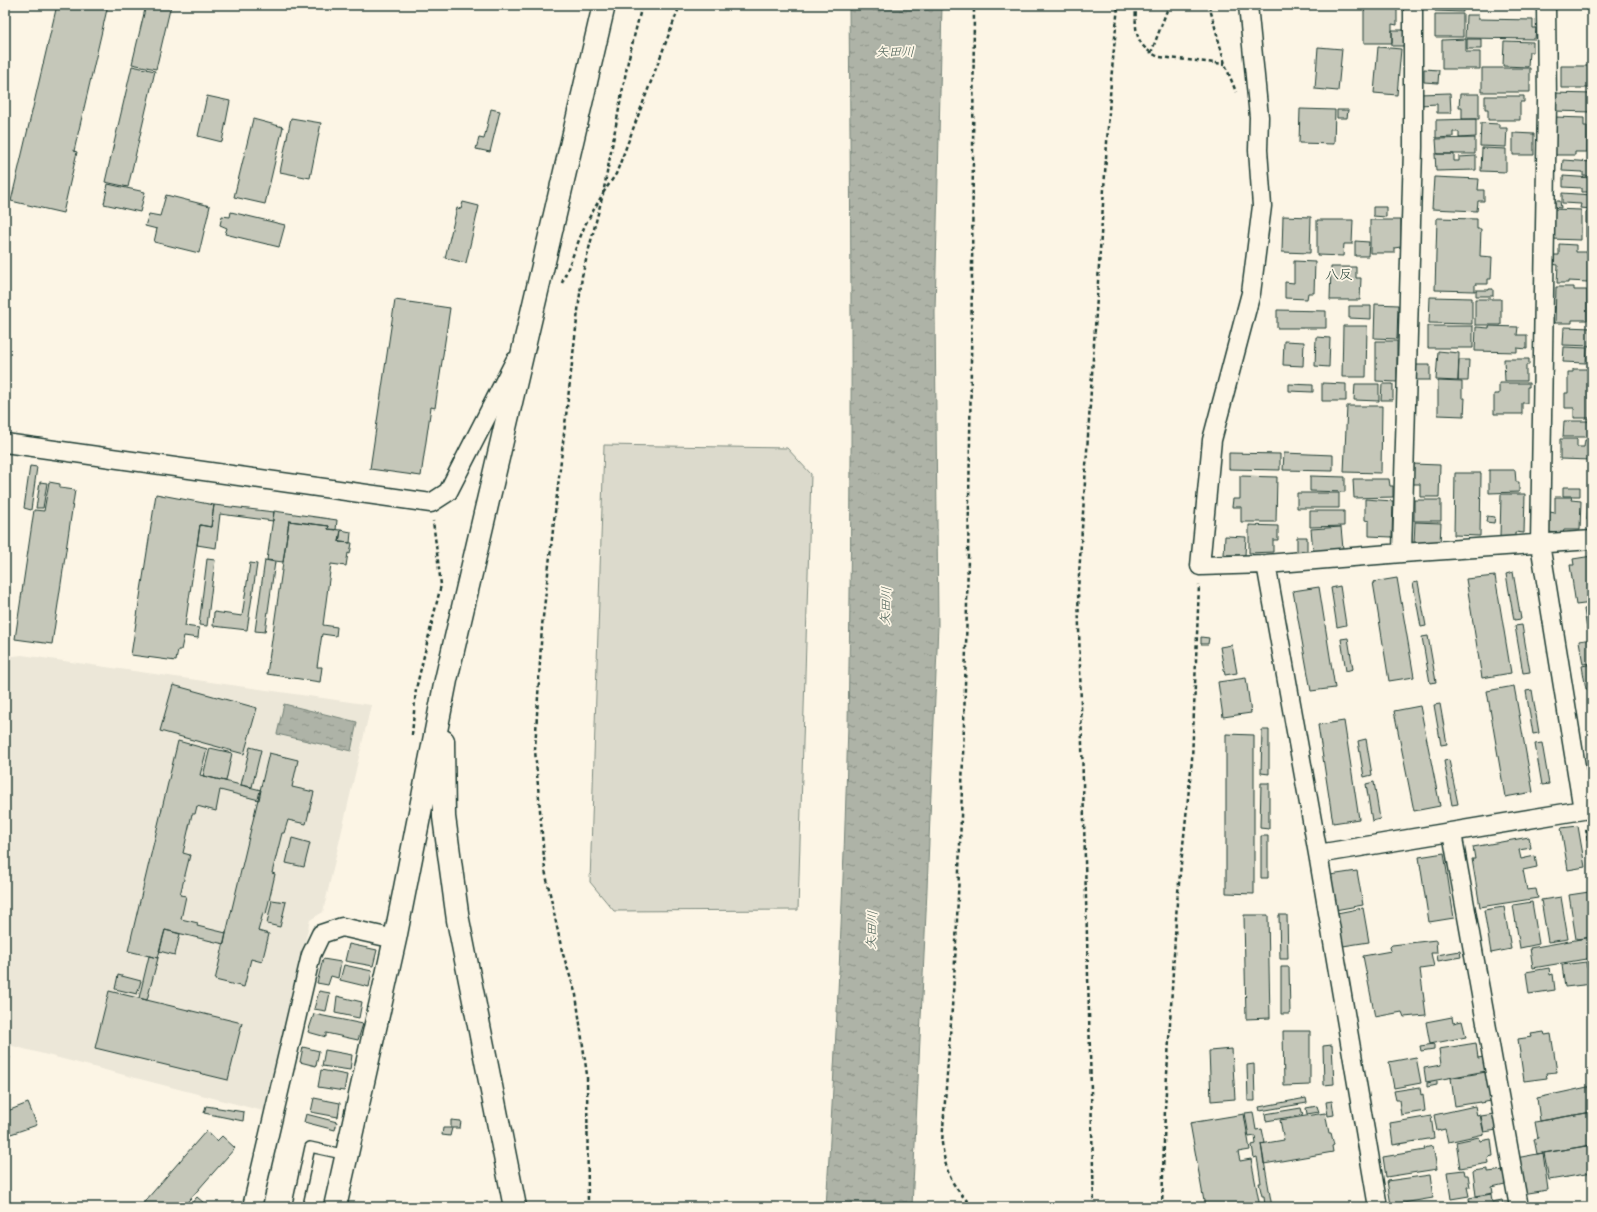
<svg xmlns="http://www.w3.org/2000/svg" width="1597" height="1212" font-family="'Architects Daughter','Klee One',sans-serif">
  <defs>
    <pattern id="water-ripples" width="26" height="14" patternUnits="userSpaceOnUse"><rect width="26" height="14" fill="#aeb3a7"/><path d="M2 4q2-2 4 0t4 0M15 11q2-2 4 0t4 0" fill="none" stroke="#8d9389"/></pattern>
  </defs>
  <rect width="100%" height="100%" fill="#fcf5e5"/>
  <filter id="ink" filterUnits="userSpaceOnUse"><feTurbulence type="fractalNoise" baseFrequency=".025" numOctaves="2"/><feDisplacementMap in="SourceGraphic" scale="8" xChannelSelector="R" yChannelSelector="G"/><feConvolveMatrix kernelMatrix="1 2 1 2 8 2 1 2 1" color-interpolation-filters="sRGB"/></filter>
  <g filter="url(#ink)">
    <!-- built -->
    <path fill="#ece7d8" d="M22,655l349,50 -48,207 -13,8 -43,192 -262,-68v-387z"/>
    <!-- pitch -->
    <path fill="#dcdacc" stroke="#7e8c80" d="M604,445l183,3 24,26 -13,436 -184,1 -24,-29z"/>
    <!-- water -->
    <path fill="url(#water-ripples)" stroke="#758479" d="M849,5h93l-7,307 3,313 -12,288 -14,294h-86c10,-161 18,-322 22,-483 5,-240 3,-479 1,-719z
      M284,704l73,18 -6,29 -74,-17z"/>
    <!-- building -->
    <path fill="#c5c7b9" stroke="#1f3d34" d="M57,5h51l-34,146 3,1 -14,61 -52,-12z
      M146,5h25l-15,64 -24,-5z
      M1346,5h20v2h-20z
      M1435,5h28v7l-28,-1z
      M1465,5h38v1z
      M1508,5h27v2l-27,-1z
      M1364,8l33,1v16l-5,-1v19h-28z
      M1435,14h28v23h-28z
      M1466,15h12v4l55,1v8h3l-1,11 -70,-1z
      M1392,30h14v16h-14z
      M1466,39v13h14v17h-38v-29z
      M1467,39h14v10h-14z
      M1504,41l29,1v10h-4l-1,15 -25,-1z
      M1318,47l24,2 -4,42 -23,-2z
      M1378,47l23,2 -4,46 -23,-2z
      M132,66l23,5 -27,116 -23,-5z
      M1561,66h31v22h-31z
      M1482,68h48v24h-48z
      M1424,69l15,1 -1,13 -14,-1z
      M1450,93l1,20h-14v-9l-17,1 -1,-11z
      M1554,93l38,1v18l-38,-1z
      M1460,94h19v25h-17v-12h-3z
      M207,96l23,5 -8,41 -24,-6z
      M1485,96h39v6h-4v18h-32v-11h-3z
      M491,109l9,2 -10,41 -14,-3 3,-11 5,1z
      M1300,109l35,1 -1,34 -35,-1z
      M1337,110h11l-1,8h-10z
      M1555,117l29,1v8h3v26h-12v3h-20z
      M291,118l30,5 -11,55 -30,-6z
      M253,119l30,8 -18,77 -31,-7z
      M1476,119v18l-17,1v-6h-6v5l-17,1v-18z
      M1481,123l18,1v4h8l-1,19 -26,-1z
      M1513,133l21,1v21h-21z
      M1475,138v16h-38l-1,-15z
      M1482,148l24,1v23l-25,-1z
      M1435,154h19v7h5v-4l17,-1v14l-40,1z
      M1563,160l29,2v14h-9v-4l-21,-1z
      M1563,176l29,2v14h-11v-4l-18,-1z
      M1434,177l45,2 -1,11h6v11h-6l-1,10 -45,-2z
      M108,184l37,8 -5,20 -36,-8z
      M1562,193l30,2v14l-12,-1 1,-4 -19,-1z
      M166,195l44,11 -11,47 -45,-11 3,-13 -12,-3 4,-12 11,2z
      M1550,201h10l1,7 -11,-1z
      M463,202l16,4 -13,57 -21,-5 12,-50 4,1z
      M1373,207h13v10l-13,-1z
      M1552,209l29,1v30l-30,-1z
      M231,212l54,13 -6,22 -54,-13 2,-6 -7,-3 2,-9 8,1z
      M1586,212h6v28h-2v-3h-4z
      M1283,216l28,1 -1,36 -28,-1z
      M1437,218l40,1v10h4l-1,27 12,1 -1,22h-3v5h-13v7l-40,-1z
      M1317,220h36l-1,24h-8l-1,12 -26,-1z
      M1370,220h31v27l-7,1v5h-24z
      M1355,241l14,1 -1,14h-13z
      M1559,244l17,1v7h12v30l-20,-1v2h-11l1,-18 -8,-1v-9h9z
      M1294,261l21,1 -1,31h-6l-1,6 -22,-1v-16l9,1z
      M1331,267h25v11h5l-1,22h-30z
      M1556,287h18v3h13v30h-15v3h-17z
      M1489,289h4v7h-17v-6h13z
      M1430,297l42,1v26l-43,-1z
      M1475,299h26v26h-26z
      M395,300l55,8 -15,100 -4,-1 -10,69 -51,-7z
      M1375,304l23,1 -1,34 -23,-1z
      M1349,306h22v13l-22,-1z
      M1277,310l49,1v17h-49z
      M1343,326h24l-1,51h-24z
      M1428,326h45v22h-45z
      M1489,326l29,1 -1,8h10v14l-10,-1v4l-42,-1 1,-24 13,1z
      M1564,327l28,1v18l-29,-1z
      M1316,337l14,1 -1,29 -14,-1z
      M1284,341l20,1 -1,24 -20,-1z
      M1376,341h21v41l-21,-1z
      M1564,347l23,1 -1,15 -23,-1z
      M1438,351l21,2 -1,28 -22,-1z
      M1504,359h25v6h-3v16h-21z
      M1459,360h10l-1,21h-10z
      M1414,365h16v15h-16z
      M1573,369h19v49h-18v-10h-9v-15h3v-21h5z
      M1438,381l24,1v16h3l-1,18 -26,-1z
      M1322,383l24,1v17h-24z
      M1499,383h30v4h-2v16h-5v11h-28v-20h5z
      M1289,384l24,1v7l-24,-1z
      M1355,384h24v17l-25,-1z
      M1382,384h11v16h-12z
      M1347,406h35l-1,67 -37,-1z
      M1564,421h28v16h-29z
      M1560,439h17v8h7l1,-7h7v20l-32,-1z
      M1229,453l51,1v16l-51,-1z
      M1284,453l49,2v16l-50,-1z
      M1412,464l28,1 -1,32h-19v-13h-8z
      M1590,464h2v36h-4z
      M30,466l7,1 -6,43 -7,-2z
      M1489,470h26l1,12h3v10l-30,1z
      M1455,473h26l-1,63 -26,-1z
      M1240,476l37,1 -1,45h-35v-15h-9l1,-8h7z
      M1310,476l35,1v15l-35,-1z
      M1353,479h36l1,7h3v11l-39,1z
      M40,482l7,1 -4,25h-7z
      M49,482l11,2v4l15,2 -23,154 -37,-5 19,-129 10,1z
      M1563,487h17v9h-17z
      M1297,493h42v15h-42z
      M156,494l58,11 -3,22 -11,-2 -15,101 14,2 -1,10 -14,-2 -3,14h-3l-2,11 -45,-6z
      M1501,494h24l-1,39 -9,-1v6l-15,-1z
      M1555,497h17l-1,3 10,1 -1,29h-16l-1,3 -19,-1v-7h5l1,-13 5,1z
      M1365,499l28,2 -1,36 -23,-1v-15l-4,-1z
      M1414,500h27v21h-27z
      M1588,502h4v18h-5z
      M214,505l60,7 -1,9 -53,-7 -4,34 -19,-3 3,-20 11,2z
      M274,511l63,9 -1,10 -8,-1 1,-3 -40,-5 -6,41 -16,-2z
      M1310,511h34v15l-34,1z
      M1487,516l8,1 -1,6 -8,-1z
      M289,521l40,5 -1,3 13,1 -2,12 13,1 -2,11 -2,-1 -2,13 -15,-2 -8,61 14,2 -1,9 -14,-2 -5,33h5l-2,15 -53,-8z
      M1415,522l26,1 -1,21 -26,-1z
      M1249,525l29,1v14h-5v12l-24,1z
      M1341,527l2,22 -30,2 -2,-22z
      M341,530l10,2 -1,11 -11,-1z
      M1225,536l21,1 -1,18h-21z
      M1297,537h10v15h-10z
      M1592,556v47l-16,2 -6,-40h4l-1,-6z
      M207,559l8,1 -8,66 -8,-1z
      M265,560l10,2 -10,70 -10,-1z
      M250,563l7,1 -10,66 -34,-4 1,-14 28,4z
      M1513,572l8,47 -7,1 -8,-46z
      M1495,576l16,97 -29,5 -16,-99z
      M1397,578l17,99 -25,4 -16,-99z
      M1418,582l8,44 -5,1 -8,-44z
      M1340,586l6,39 -9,2 -6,-39z
      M1319,587l16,101 -24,3 -18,-100z
      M1592,608v21l-5,1 -3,-21z
      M1522,625l8,47 -7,1 -8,-47z
      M1428,636l8,46 -6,1 -8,-46z
      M1201,637l8,1 -1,6h-7z
      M1348,638l5,31 -7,2 -5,-32z
      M1592,639v24l-9,1 -4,-23z
      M1232,645l5,28 -12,2 -5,-28z
      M1592,664v24l-6,1 -4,-23z
      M1246,678l5,35 -28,4 -5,-35z
      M173,685l84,23 -13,46 -84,-23z
      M1514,686l19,106 -28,5 -18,-106z
      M1532,690l7,43 -6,1 -7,-43z
      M1589,695h3v14z
      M1440,704l7,40 -6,1 -7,-40z
      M1420,706l20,100 -26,5 -20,-100z
      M1344,721l15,98 -26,4 -15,-98z
      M1262,730h7v44l-8,-1z
      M1226,734l28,1v159l-28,-1z
      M1366,739l6,36 -8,2 -6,-36z
      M178,741l29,8 -7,26 61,15 -2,10 -39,-10 -4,21 -19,-5 -2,8h-3l-9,39 7,2 -10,40 6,1 -5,23 17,4 -1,3 29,7 -2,11 -59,-14 -7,28 -30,-7z
      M1542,743l7,41 -7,1 -7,-41z
      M250,747l11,3 -9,37 -11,-2z
      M210,748l22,5 -6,28 -23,-5z
      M269,753l29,7 -6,27 22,5 -8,32 -18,-4 -4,13h-2l-10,40 3,1 -9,40 -3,-1 -5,18 11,3 -7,28 -11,-3 -7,28 -29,-7z
      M1449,760l9,44 -6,1 -8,-44z
      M1374,782l6,37 -8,2 -6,-37z
      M1261,783h8v46l-9,-1z
      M1578,826l7,41 -17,3 -7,-42z
      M1261,836h7v42h-7z
      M1529,837l2,11 -12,2 2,9 14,-3 2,11 -14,3 4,20 9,-1 2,9 -58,9 -8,-48h3l-2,-12z
      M292,838l18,5 -6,24 -18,-4z
      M1444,853l10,65 -25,4 -10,-65z
      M1357,871l6,34 -28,5 -5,-35z
      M1589,892l3,15v30l-16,2 -7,-44z
      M1561,897l7,42 -20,3 -7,-42z
      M272,900l14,2 -6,25 -13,-3z
      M1532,902l7,42 -19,4 -7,-43z
      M1504,907l7,42 -20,4 -7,-43z
      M1363,908l6,34 -26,4 -6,-33z
      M1244,915h24l2,103 -24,1z
      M1279,915h8l1,44h-8z
      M165,930l15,4 -5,21 -16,-4z
      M1592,937v21l-59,10 -3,-20z
      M1436,940l1,13h-6l3,14 -14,2 6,46 -22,2 -2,-5 -27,5 -12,-61 28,-5 -1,-4 2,-2z
      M349,944l28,6 -4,16 -28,-5z
      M1460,951l1,6 -23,4 -1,-6z
      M149,956l9,2 -11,42 -8,-2z
      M323,959l18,3 -3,16 -7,-2 -3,9 -11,-2z
      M1586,962l1,6h3l2,16 -27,3 -3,-22z
      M344,965l28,6 -3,16 -29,-7z
      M1281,967h8l1,47h-9z
      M1549,968l1,7 3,-1 2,16 -26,4 -3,-22z
      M118,975l23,6 -4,13 -22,-5z
      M109,991l133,32 -14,57 -133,-32z
      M319,991l11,2 -4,18 -12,-2z
      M337,996l25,6 -3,16 -24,-5z
      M314,1014l49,10 -5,16 -32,-7v4l-18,-5z
      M1452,1017l1,6 9,-2 4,16 -36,7 -4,-22z
      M1283,1031h27v54l-26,1z
      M1544,1032l1,3 6,-1 6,38 -11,1 1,5 -23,3 -6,-42 14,-2 -1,-3z
      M1476,1043l2,15 6,-1 2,14 -60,11 -2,-14 17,-3 -2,-16z
      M1434,1044v5l-13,2 -1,-5z
      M1332,1045l2,39 -10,1 -1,-39z
      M303,1047l16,4 -3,15 -16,-4z
      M1232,1049l3,50 -24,2 -2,-50z
      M325,1050l27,5 -2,15 -28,-4z
      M5,1055l5,2 -2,7 -3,-1z
      M1416,1057l5,26 -27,5 -5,-26z
      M1254,1064l1,37h-7l-1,-36z
      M321,1070l26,5 -3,16 -26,-4z
      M1486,1072l5,29 -11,2v-1l-25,4 -4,-28z
      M1437,1081v4l-10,2v-4z
      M1592,1086v26l-52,9 -3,-23z
      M1420,1087l1,8 2,-1 2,17 -24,4 -2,-15h-3l-2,-9z
      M314,1098l26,5 -2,14 -27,-5z
      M1306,1098l1,5 -47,8 -1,-4z
      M1332,1101l2,14 -6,1 -2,-14z
      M28,1103l9,22 -32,11v-24z
      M206,1106l38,6 -1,9 -39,-8z
      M1317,1106l2,6 -12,2 -1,-6z
      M1475,1106l2,10 3,-1 4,19 -36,8 -3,-13 -8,2 -3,-16z
      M1301,1108l2,7 -37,6 -1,-7z
      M1253,1112l3,18 6,-1 3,14 -4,1 11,63h-7l-1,-11h-2l-3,-13h2l-4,-26 -3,1 -2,-13 4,-1 -1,-8 -6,1 -4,-24z
      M1592,1112v33l-55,9 -3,-15 4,-1 -3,-16z
      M1325,1113l4,20h2l3,12 -2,1 1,6 -69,12 -3,-20 23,-4 -4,-20z
      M306,1114l31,8 -2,8 -31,-8z
      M1244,1114l6,36 -12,2 2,9 11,-2 9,48h-55l-15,-84z
      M1494,1114l3,16 -13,2 -3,-16z
      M1431,1116l3,22 -41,7 -3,-22z
      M451,1120l10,1 -1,7h-8l-2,8 -8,-1 1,-7h8z
      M206,1131l11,10 5,-5 13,12 -52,59h-43z
      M1479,1137l1,4 11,-2 2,17 -5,1 1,6 -29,5 -4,-26z
      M1592,1145v28l-43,7 -5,-27z
      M1433,1146l4,23 -51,8 -3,-20 42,-7 -1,-2z
      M1543,1153l5,37 -26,4 -6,-36z
      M1488,1169v3l16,-2 1,14 -13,3 1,6 -17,3 -3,-25z
      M1464,1170l1,5h3l2,12h-3l2,9 -18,3 -4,-27z
      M1430,1175l3,23 -42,7 -4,-24z
      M1491,1194l1,8 10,-2 2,7h-34l-1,-9z
      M197,1197l7,6 -4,4h-12z"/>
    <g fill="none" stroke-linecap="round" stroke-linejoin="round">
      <!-- service casing -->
      <g stroke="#1f3d34" stroke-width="12">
        <path id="service" d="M297,1207l13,-60 37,8"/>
      </g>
      <!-- minor casing -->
      <g stroke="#1f3d34" stroke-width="21">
        <path id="minor" d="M1248,5l11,112 -1,33 4,56 -11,87 -39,147 -12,126 66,-2 136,-11 190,-13
          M5,443l426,60 17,-11 67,-131
          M1402,553l11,-405v-143
          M1266,564l52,290 60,353
          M1452,833l67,374
          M1318,854l265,-44 -43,-266 7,-443 -1,-96
          M252,1207l59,-252 10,-21 21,-7 53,12"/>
      </g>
      <!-- tertiary casing -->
      <g stroke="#1f3d34" stroke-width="25">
        <path id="tertiary" d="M443,741l1,76 14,103 57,287
          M335,1207l60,-268 51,-259 158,-675"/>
      </g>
      <!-- path -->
      <path stroke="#1f3d34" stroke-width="2.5" stroke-dasharray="4 3" stroke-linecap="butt" d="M1136,5c-1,24 -2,41 23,52l66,7
        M1209,5l16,59 11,28
        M1151,53l18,-48
        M603,193l13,-19 64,-169
        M562,283l23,-58 16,-28
        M412,735l4,-46 25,-104 -8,-64
        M1586,829l6,35
        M588,1207l-1,-132 -11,-80 -14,-44 -17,-81 -10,-120 7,-124 40,-350 21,-82 25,-133 14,-56
        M973,1207c-22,-22 -27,-33 -31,-64 5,-74 12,-148 15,-223 13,-305 15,-610 17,-915
        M1094,1207l-16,-617 33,-509 7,-76
        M1162,1207l3,-98 12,-207 15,-142 7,-175"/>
      <!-- service -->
      <use href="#service" stroke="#fcf5e5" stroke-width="9"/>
      <!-- minor -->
      <use href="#minor" stroke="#fcf5e5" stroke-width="18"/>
      <!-- tertiary -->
      <use href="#tertiary" stroke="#fcf5e5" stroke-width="22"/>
    </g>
  </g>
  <g text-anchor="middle" stroke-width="3.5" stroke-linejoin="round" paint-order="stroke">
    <!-- water labels -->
    <g font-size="13" font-style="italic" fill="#435a51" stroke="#fcf5e5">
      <text x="895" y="56">矢田川</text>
      <text transform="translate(885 606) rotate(-87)" y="5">矢田川</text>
      <text transform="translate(871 930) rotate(-87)" y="5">矢田川</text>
    </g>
    <!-- quarter labels -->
    <g font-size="14" fill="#1f3d34" stroke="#fcf5e5">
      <text x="1339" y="279">八反</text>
    </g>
  </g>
  <!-- margin -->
  <rect width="1597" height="1212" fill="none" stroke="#fcf5e5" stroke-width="20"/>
  <rect x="10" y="10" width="1577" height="1192" fill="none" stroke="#1f3d34" stroke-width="1.5" filter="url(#ink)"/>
</svg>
